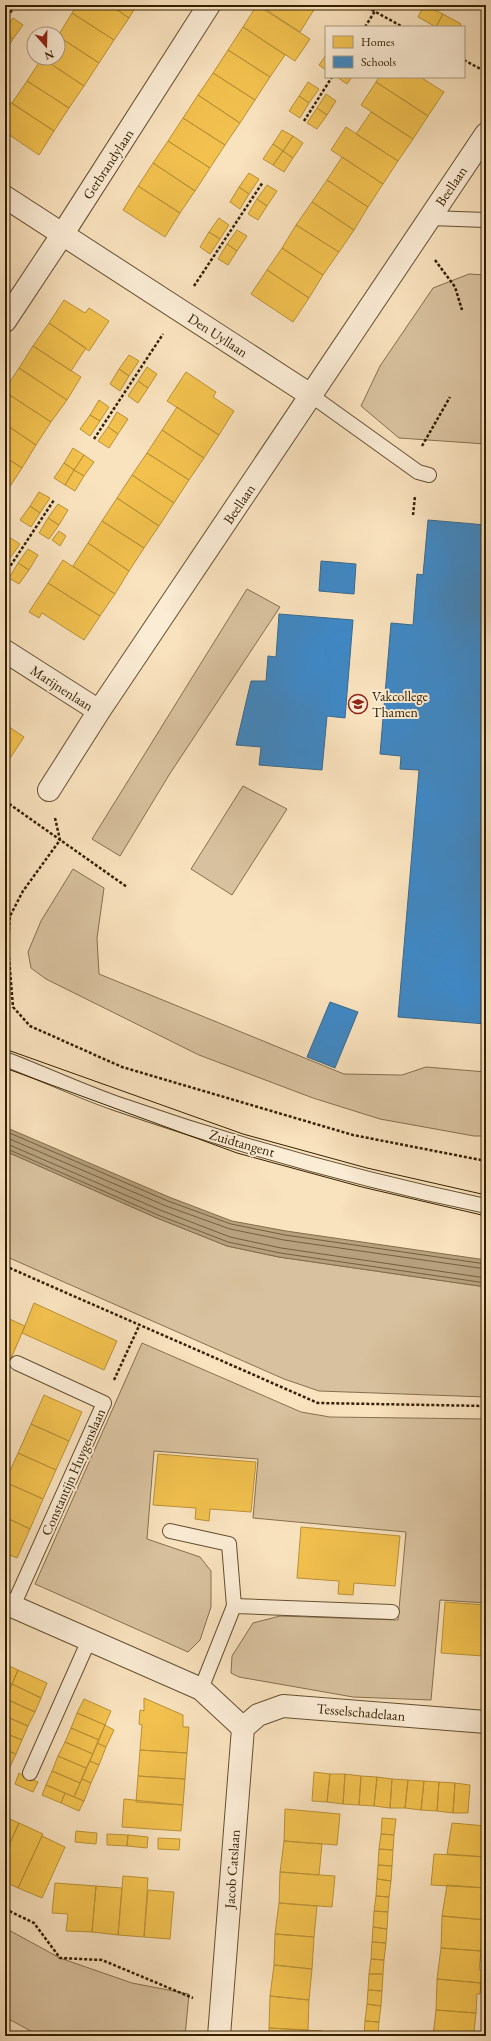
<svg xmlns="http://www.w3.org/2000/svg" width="491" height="2041" font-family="'EB Garamond',serif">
  <rect width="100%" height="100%" fill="#f9e2be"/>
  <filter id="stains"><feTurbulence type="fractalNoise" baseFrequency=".005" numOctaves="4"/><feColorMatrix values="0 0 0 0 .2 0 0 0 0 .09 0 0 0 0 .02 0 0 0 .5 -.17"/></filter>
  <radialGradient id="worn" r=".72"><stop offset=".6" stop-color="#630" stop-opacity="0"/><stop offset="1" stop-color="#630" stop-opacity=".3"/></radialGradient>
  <!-- green -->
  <path fill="#d8c19e" stroke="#86704f" d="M469,274l17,1v169l-87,-6 -38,-32 19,-40 53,-78z
    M247,589l33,18 -111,168 -49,81 -28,-17z
    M243,786l44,23 -55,86 -41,-26z
    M73,869l31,19 -7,50 2,36 245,100 58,1 24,-8 60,5v64h-12l-94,-17 -67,-21 -114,-43 -153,-76 -15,-11 -3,-16 13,-31z
    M5,1151l152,67 70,28 52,11 207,30v110l-167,-6 -35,-12 -279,-123z
    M142,1343l159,69 29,5 156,2v184l-46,-3 -9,100 -78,-3 -114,-20 -8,-4 1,-17 21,-33 27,-7 118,4 8,-88 -153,-14 5,-59 -104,-8 -7,88 53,18 11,14v36l-11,33 -12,12 -153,-68z
    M5,1928l55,30 72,25 57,11 -4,42h-145l-35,-19z"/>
  <!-- water -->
  <path fill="#b6a07d" stroke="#826d4b" d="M5,1127l164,70 63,24 54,10 200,29v27l-207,-30 -52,-11 -70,-28 -152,-67z"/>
  <!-- homes -->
  <path fill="#f2c14e" stroke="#b99137" d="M77,5h33l19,13 -15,22 -42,-27z
    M110,5h27l-8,13z
    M257,5l53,34 -15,22 -52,-34z
    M259,5h58l-17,27z
    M424,5l19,9 -7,13 -18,-10z
    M72,13l42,27 -15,23 -41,-27z
    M443,14l18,10 -1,3h-24z
    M13,18l10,7 -10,14 -8,-5v-5z
    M243,27l42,28 -15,22 -42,-27z
    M5,34l8,5 -8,13z
    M58,36l41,27 -15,23 -42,-28h16z
    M228,50l42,27 -15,23 -42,-27z
    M326,55v15l-7,-5z
    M42,58l42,28 -15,22 -42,-27z
    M213,73l42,27 -15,23 -42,-28z
    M337,77h15l-5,7z
    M379,77h44l-1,1 22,14 -16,24 -52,-34z
    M27,81l42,27 -15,23 -42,-28z
    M308,82l11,7 -10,14 -10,-7z
    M376,82l52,34 -15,23 -52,-34z
    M326,94l10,7 -9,14 -10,-7z
    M198,95l42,28 -15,22 -42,-27z
    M299,96l10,7 -9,15 -11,-7z
    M5,99l49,32 -15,24 -34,-23z
    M317,108l10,7 -10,14 -10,-6z
    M371,112l42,27 -15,22 -42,-27z
    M183,118l42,27 -15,23 -42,-27z
    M346,127l52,34 -15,23 -52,-34z
    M282,130l11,6 -10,15 -10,-7z
    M293,136l10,7 -10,15 -10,-7z
    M168,141l42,27 -15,23 -42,-28z
    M273,144l10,7 -10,14 -10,-6z
    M283,151l10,7 -9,14 -11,-7z
    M342,157l41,27 -15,23 -41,-27z
    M153,163l42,28 -15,22 -42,-27z
    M249,173l10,6 -10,15 -10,-7z
    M327,180l41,27 -14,23 -42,-28z
    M267,185l10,6 -10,15 -10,-7z
    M138,186l42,27 -15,24 -42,-27z
    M239,187l10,7 -9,15 -10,-7z
    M257,199l10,7 -9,14 -10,-6z
    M312,202l42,28 -15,22 -43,-27z
    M219,218l10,7 -9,14 -11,-7z
    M296,225l43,27 -16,23 -41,-27z
    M237,230l10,6 -10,15 -10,-7z
    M209,232l11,7 -10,15 -10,-7z
    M227,244l10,7 -9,14 -10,-6z
    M282,248l41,27 -14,23 -42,-28z
    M267,270l42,28 -16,24 -42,-28z
    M64,300l21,13 4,-5 20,13 -20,30 -40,-28z
    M49,323l37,25 -15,23 -38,-25z
    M33,346l48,31 -14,23 -48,-32z
    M129,355l10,6 -10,15 -10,-7z
    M147,367l10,7 -9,14 -10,-7z
    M19,368l48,32 -16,22 -46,-30v-3z
    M119,369l10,7 -9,15 -10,-7z
    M186,372l30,20 -3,5 21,14 -15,24 -52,-34z
    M138,381l10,7 -10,15 -10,-7z
    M5,392l46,30 -15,23 -31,-21z
    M99,400l10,7 -9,14 -10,-6z
    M177,407l42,28 -15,23 -42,-28z
    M117,412l11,7 -10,15 -10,-7z
    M90,415l10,6 -10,15 -10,-7z
    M5,424l31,21 -14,23 -17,-11z
    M108,427l10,7 -9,14 -11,-7z
    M162,430l42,28 -15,22 -42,-27z
    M73,448l11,7 -10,15 -10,-7z
    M147,453l42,27 -15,23 -42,-28z
    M84,455l10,7 -10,14 -10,-6z
    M5,457l17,11 -15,23 -2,-1z
    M64,463l10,7 -9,15 -11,-7z
    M74,470l10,6 -9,15 -10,-6z
    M132,475l42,28 -15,23 -42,-28z
    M39,492l11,6 -10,15 -10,-7z
    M117,498l42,28 -15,22 -42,-27z
    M58,504l10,6 -9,15 -11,-7z
    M30,506l10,7 -9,14 -11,-7z
    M48,518l11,7 -10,14 -10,-6z
    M102,521l42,27 -15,23 -41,-28z
    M59,531l7,5 -6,10 -8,-6z
    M9,537l11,7 -10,14 -5,-3v-11z
    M88,543l41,28 -14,23 -42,-28z
    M28,549l10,6 -9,15 -11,-7z
    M5,555l5,3 -5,8z
    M63,560l52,34 -15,22 -52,-33z
    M18,563l11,7 -10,14 -10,-6z
    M48,583l52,33 -16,24 -42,-27 -3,5 -10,-6z
    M5,724l19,13 -19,29z
    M34,1303l83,38 -13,29 -82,-37z
    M5,1317l20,9 -16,37 -4,-2z
    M44,1395l38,17 -13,29 -38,-17z
    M31,1424l38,17 -13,29 -38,-17z
    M18,1453l38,17 -13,29 -38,-17z
    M158,1454l98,8 -5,50 -41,-3 -1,12 -14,-2 1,-11 -43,-3z
    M5,1482l38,17 -13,30 -25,-12z
    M5,1517l25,12 -13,29 -12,-5z
    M301,1527l99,9 -5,50 -41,-3 -1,12 -15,-1 1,-13 -42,-3z
    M445,1602l41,3v63h-4l1,-12 -42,-3z
    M5,1664l13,6 -6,14 -7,-3z
    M18,1670l29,13 -6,15 -29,-14z
    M5,1681l7,3 -6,15h-1z
    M12,1684l29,14 -6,14 -29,-13z
    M144,1698l39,17v12h6l-2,26 -47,-3 2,-25 -3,-1 1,-14 4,1z
    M6,1699l29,13 -7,14 -23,-10z
    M84,1699l27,12 -6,14 -28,-12z
    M77,1713l28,12 -6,15 -28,-12z
    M5,1716l23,10 -6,14 -17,-7z
    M105,1725l9,5 -8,17 -9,-4z
    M71,1728l28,12 -6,14 -28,-12z
    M5,1733l17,7 -6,14 -11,-4z
    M65,1742l28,12 -7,14 -28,-12z
    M97,1743l9,4 -7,18 -9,-4z
    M5,1750l11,4 -7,15 -4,-2z
    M140,1750l47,3 -2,26 -47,-3z
    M58,1756l28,12 -6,15 -28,-12z
    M90,1761l9,4 -8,18 -9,-4z
    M52,1771l28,12 -6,14 -28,-12z
    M314,1772l16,2 -3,28 -15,-1z
    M19,1773l19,9 -5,10 -18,-8z
    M330,1774h15l-2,30 -16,-2z
    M345,1774l16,2 -2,29 -16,-1z
    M138,1776l47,3 -2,26 -47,-3z
    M361,1776l16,1 -3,29 -15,-1z
    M377,1777l15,2 -2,29 -16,-2z
    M82,1779l9,4 -7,18 -10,-4z
    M392,1779l16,1 -3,28h-15z
    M408,1780l16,1 -3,29 -16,-2z
    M424,1781l15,1 -2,29 -16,-1z
    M439,1782l16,1 -2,30 -16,-2z
    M455,1783l15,2 -2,28h-15z
    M46,1785l19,8 -4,10 -19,-8z
    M65,1793l19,8 -5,10 -18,-8z
    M124,1799l59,6 -2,26 -59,-4z
    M285,1809l55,5 -3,31 -53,-4z
    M5,1817l14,6 -14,31z
    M382,1818l14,1 -2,16 -13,-1z
    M19,1823l24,11 -25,54 -13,-6v-28z
    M452,1823l34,3v31l-39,-3z
    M76,1831l21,2 -1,11 -21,-2z
    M107,1834l21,1 -1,11 -20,-1z
    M381,1834l13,1 -1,15 -14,-1z
    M128,1835l20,2 -1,11 -20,-2z
    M42,1836l23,11 -23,51 -24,-10z
    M158,1838l22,1 -1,11 -21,-1z
    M284,1841l38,3 -3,31 -39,-3z
    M379,1849l14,1 -1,16 -14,-1z
    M434,1854l52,3v31l-55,-3z
    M378,1865l14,1 -1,15 -14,-2z
    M280,1872l55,4 -3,31 -53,-4z
    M123,1876l25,2 -4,59 -26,-2z
    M377,1879l14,2 -2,16 -13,-1z
    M55,1883l41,3 -4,46 -26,-1 2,-17 -16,-1z
    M447,1885l39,3 -2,19h2v13l-44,-4z
    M96,1886l26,2 -4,47 -26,-3z
    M148,1890l26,2 -4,47 -26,-2z
    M376,1896l13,1 -1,15 -14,-1z
    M279,1903l38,3 -3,31 -39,-3z
    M374,1911l14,1 -1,17 -14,-2z
    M442,1916l44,4 -1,12h-3l-1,19 -40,-3z
    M373,1927l14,2 -1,14 -14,-1z
    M275,1934l39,3 -2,32 -38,-4z
    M372,1942l14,1 -2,17 -13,-1z
    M441,1948l40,3 -2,19 3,1 -1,12 -44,-4z
    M371,1959l13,1 -1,14h-14z
    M274,1965l38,4 -3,31 -39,-4z
    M369,1974h14l-1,17 -14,-1z
    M437,1979l44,4 -1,11h-3l-1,19 -40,-3z
    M368,1990l14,1 -1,15 -14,-2z
    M270,1996l39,4 -1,30 -39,-2z
    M367,2004l14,2 -2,16 -14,-1z
    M436,2010l40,3 -2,20h3v3h-44z
    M365,2021l14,1 -1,14 -14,-1z
    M269,2028l54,3v5h-54z"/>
  <!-- schools -->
  <path fill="#3f88c5" stroke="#3c698a" d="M428,520l58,5v499l-88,-7 21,-247 -19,-1 1,-13 -21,-2 11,-131 22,2 4,-51 6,1z
    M321,561l35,3 -2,30 -35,-3z
    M279,614l74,6 -8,98 -18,-2 -5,54 -63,-5 2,-18 -25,-2 15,-64h15l2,-25 8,1z
    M330,1002l28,10 -23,56 -28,-11z"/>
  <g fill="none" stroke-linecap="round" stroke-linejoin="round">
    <!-- shore -->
    <path stroke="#75603e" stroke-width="1" d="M5,1131l163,70 63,23 54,11 201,29
      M5,1137l161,69 64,23 54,11 202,29
      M5,1143l155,67 70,27 51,11 205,30
      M5,1148l153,67 70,27 52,11 206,30"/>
    <!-- lane casing -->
    <g stroke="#655030" stroke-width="16">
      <path id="lane" d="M430,218l56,2
        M312,396l106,76 11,3
        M5,1059c37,14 73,31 110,44 121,42 246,77 371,103
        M170,1531l59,13 5,62 -33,83
        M13,1606l91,-203 -87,-40
        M234,1606l158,6
        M30,1773l59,-133"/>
    </g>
    <!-- street casing -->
    <g stroke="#655030" stroke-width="24">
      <path id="street" d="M5,197l307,199
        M5,321l57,-86 147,-230
        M5,651l94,60
        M49,790l50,-79 387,-577
        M5,1603l196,86 42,39
        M243,1728l15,-13 25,-9 203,16
        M219,2036l24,-308"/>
    </g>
    <!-- path -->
    <path stroke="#342000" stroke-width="2.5" stroke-dasharray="3 2" stroke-linecap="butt" d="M363,5l40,22
      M5,21l10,-16
      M365,27l10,-16
      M464,60l22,12
      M304,121l28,-44
      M435,260l20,27 7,23
      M194,286l69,-104
      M94,439l69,-105
      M422,446l28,-49
      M413,515l2,-19
      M5,574l49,-74
      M5,801l122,86
      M55,818l5,22 -37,51 -13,25 -2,29 5,62 17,19 92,41 231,68 133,26
      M5,1266l313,137 168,3
      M114,1380l25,-54
      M5,1909l29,14 26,35 42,2 91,38"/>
    <!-- lane -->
    <use href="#lane" stroke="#fbecd5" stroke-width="14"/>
    <!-- street -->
    <use href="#street" stroke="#fbecd5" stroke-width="22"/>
    <!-- tram -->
    <path stroke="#342000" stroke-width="1" d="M5,1049l238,85 124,34 119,27
      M5,1068l232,85 125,34 124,29"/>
  </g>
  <!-- icons -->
  <defs>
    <g id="university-ring" transform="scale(1)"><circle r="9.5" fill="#fbecd5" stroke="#8f2418" stroke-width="1.5"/><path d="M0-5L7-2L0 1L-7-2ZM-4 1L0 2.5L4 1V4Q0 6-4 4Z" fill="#8f2418"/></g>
  </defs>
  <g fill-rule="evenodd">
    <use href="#university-ring" x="358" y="704"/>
  </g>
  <g text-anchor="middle" stroke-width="4" stroke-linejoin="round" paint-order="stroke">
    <!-- street labels -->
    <g font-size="14" fill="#342000" stroke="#fbecd5">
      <text transform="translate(108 164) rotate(-57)" y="5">Gerbrandylaan</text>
      <text transform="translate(451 186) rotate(-56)" y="5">Beellaan</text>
      <text transform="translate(218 335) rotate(33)" y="5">Den Uyllaan</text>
      <text transform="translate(239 504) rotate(-56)" y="5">Beellaan</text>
      <text transform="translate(62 688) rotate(33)" y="5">Marijnenlaan</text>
      <text transform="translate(242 1143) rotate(16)" y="5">Zuidtangent</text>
      <text transform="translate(73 1472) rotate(-66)" y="5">Constantijn Huygenslaan</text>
      <text transform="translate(361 1712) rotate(5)" y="5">Tesselschadelaan</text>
      <text transform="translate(232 1869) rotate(-86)" y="5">Jacob Catslaan</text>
    </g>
    <!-- poi labels -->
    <g font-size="14" fill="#342000" stroke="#fbecd5" text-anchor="start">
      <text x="372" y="701">Vakcollege<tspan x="372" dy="16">Thamen</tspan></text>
    </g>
  </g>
  <!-- margin -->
  <rect width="491" height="2041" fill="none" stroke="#f9e2be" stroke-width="20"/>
  <rect x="6" y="6" width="479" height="2029" fill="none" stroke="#342000" stroke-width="2"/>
  <rect x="10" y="10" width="471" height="2021" fill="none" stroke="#342000"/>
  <!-- legend -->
  <rect x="325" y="26" width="140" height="52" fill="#fbecd5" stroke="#ab9a80"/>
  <rect x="333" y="36" width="20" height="12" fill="#f2c14e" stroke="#ab9a80"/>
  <text x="361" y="46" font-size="12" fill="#342000">Homes</text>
  <rect x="333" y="56" width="20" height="12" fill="#3f88c5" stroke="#ab9a80"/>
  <text x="361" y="66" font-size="12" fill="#342000">Schools</text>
  <!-- north arrow -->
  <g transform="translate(46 46) rotate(160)"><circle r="19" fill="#fbecd5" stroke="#ab9a80"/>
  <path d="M0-3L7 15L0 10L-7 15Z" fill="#8f2418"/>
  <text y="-6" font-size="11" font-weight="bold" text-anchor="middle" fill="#342000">N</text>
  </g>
  <rect width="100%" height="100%" filter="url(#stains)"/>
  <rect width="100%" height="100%" fill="url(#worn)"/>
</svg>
